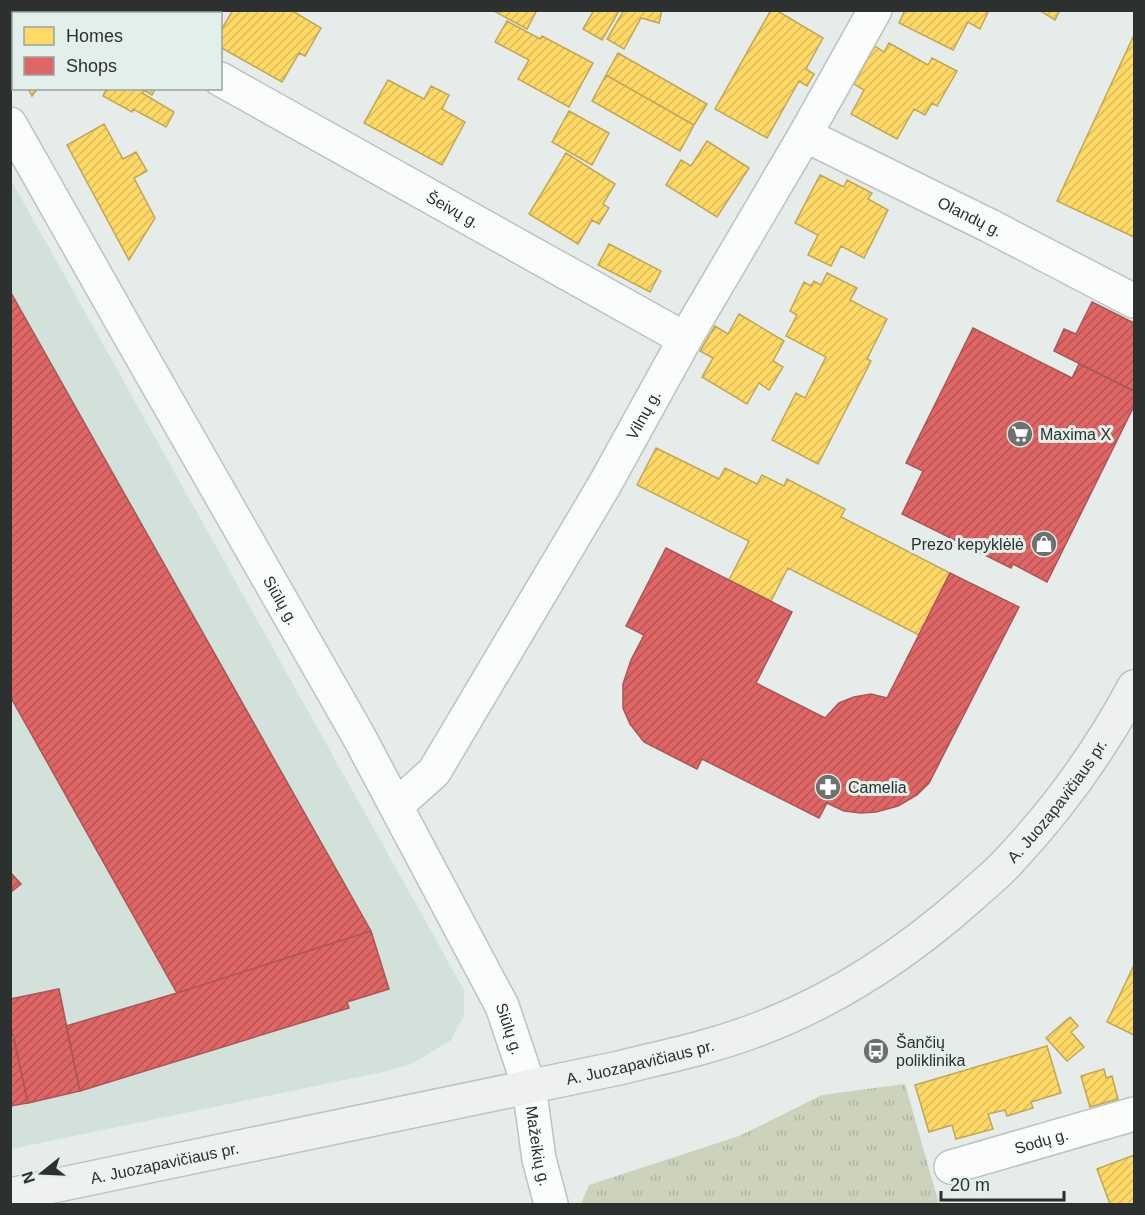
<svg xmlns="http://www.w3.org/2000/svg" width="1145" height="1215" font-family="Helvetica,sans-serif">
  <defs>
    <pattern id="grass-tufts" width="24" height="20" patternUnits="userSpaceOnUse" patternTransform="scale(1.5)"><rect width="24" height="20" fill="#ccd2bc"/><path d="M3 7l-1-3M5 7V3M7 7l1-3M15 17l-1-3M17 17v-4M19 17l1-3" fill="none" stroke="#afb5a2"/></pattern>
    <pattern id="homes-hatch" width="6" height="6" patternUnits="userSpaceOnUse" patternTransform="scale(1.5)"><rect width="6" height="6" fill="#ffd966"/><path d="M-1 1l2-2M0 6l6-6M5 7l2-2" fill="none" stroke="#dbbb59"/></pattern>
    <pattern id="shops-hatch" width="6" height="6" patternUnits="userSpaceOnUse" patternTransform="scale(1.5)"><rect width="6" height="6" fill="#e06666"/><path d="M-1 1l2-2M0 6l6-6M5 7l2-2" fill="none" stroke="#b65554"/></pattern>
  </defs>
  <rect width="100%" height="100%" fill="#e5ece9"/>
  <!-- built -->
  <path fill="#d2e2db" d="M10,178l454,812v26l-13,24 -39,24 -29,8 -372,77z"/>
  <!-- grass -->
  <path fill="url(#grass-tufts)" d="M905,1084l34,120h-358l8,-19 150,-49 83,-41z"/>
  <!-- homes -->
  <path fill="url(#homes-hatch)" stroke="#c0a756" stroke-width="1.5" d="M10,10h50l4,4h-50v3l-4,-2z
    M181,10h22l-2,4h-22z
    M233,10h58l30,18 -16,28 -6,-3 -17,29 -62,-35v-15z
    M492,10h45l-10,19z
    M594,10l25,1 -17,29 -19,-11z
    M624,10h38l-3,13 -18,-5 -17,31 -17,-10z
    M771,10h5l47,28 -17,31 8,5 -7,12 -8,-5 -32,57 -52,-29z
    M905,10h84l-9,19 -12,-7 -15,28 -54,-27z
    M1039,10h21l-5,10z
    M507,21l33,18 2,-3 51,27 -24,44 -51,-28 11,-19 -34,-18z
    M14,32v31l-4,-5v-22z
    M1134,35v202l-77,-36z
    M889,43l39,22 4,-7 25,13 -20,35 -5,-3 -7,12 -11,-6 -17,30 -46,-25 13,-24 -10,-6 21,-38 9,6z
    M618,53l89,51 -13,21 -88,-50z
    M606,75l88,50 -14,26 -88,-50z
    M388,80l36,19 7,-13 18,9 -7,14 23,13 -23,43 -78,-42z
    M28,88h10l-6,8z
    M107,88h49l-4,7 -8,-5 -2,3 32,19 -8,15 -33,-18 -1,3 -29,-16z
    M569,111l40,22 -17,32 -40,-23z
    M104,124l19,35 13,-7 11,19 -13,7 21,40 -26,42 -62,-115z
    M707,141l42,27 -32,49 -51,-32 15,-25 10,6z
    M566,153l49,31 -12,20 6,4 -10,16 -7,-4 -14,24 -49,-30z
    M820,175l24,12 3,-7 25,13 -4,6 20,11 -24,48 -23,-12 -10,20 -23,-11 10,-20 -23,-12z
    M609,244l52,27 -11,21 -52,-27z
    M827,273l30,15 -7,12 37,19 -20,40 4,2 -53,103 -46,-24 24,-47 9,5 21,-41 -40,-21 11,-21 -7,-4 14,-29 7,4 3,-5 7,4z
    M739,314l45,27 -11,20 10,6 -14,23 -10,-7 -12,21 -45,-27 11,-19 -13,-7 15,-25 13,8z
    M656,448l63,31 6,-11 32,16 5,-9 22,11 3,-7 58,30 -4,8 109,56 -31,62 -131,-67 -17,33 -42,-21 20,-39 -112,-56z
    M1134,965v70l-27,-13z
    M1070,1017l8,9 -7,6 13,15 -17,14 -21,-23z
    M1047,1046l14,47 -30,9 2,6 -26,8 -2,-6 -17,4 5,15 -37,10 -4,-14 -23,7 -14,-47z
    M1104,1069l2,9 6,-2 6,23 -28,8 -9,-31z
    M1134,1155v49h-24l-13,-35z"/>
  <!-- shops -->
  <path fill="url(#shops-hatch)" stroke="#aa5656" stroke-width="1.5" d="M10,291l361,640 -194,62 -167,-297z
    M1092,302l42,21v68l-80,-40 10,-22 12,5z
    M973,328l99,50 7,-14 55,27v15l-87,176 -34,-18 -2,4 -109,-54 21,-43 -17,-8z
    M666,548l126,64 -36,71 69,35 14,-15 15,-6 17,-3 16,4 63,-125 69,34 -90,176 -12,12 -19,11 -22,6 -15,1 -17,-2 -17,-8 -8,15 -117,-59 -5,10 -53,-27 -14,-18 -7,-16v-24l8,-24 13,-25 -18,-9z
    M10,872l11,12 -11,9z
    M371,931l18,58 -42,13 2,6 -269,83 -14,-65 111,-33z
    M59,989l21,102 -52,12 -18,-80v-24z
    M14,1039l14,64 -18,3v-66z"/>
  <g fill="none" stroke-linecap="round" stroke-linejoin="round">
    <!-- street casing -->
    <g stroke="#bdc3c0" stroke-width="36">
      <g id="street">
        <path d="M98,10l6,4"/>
        <path id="s1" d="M220,79l465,260"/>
        <path id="s2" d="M10,124l112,198 236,413 144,271 27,80 10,73 12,45"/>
        <path id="s3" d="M805,135l185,91 144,75"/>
        <path id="s4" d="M396,806l38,-34 171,-288 80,-145 120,-204 70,-125"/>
        <path id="s5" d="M951,1167l183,-53"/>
      </g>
    </g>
    <!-- secondary casing -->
    <g stroke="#bdc3c0" stroke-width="36">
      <g id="secondary">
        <path id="s6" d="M10,1195l609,-127c44,-11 89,-20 132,-36 80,-29 155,-78 219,-135 12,-11 26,-22 37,-34 50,-53 93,-112 127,-176"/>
      </g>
    </g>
    <!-- street -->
    <use href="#street" stroke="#fbfcfc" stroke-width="33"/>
    <!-- secondary -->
    <use href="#secondary" stroke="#eef1ed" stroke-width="33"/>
  </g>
  <!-- icons -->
  <defs>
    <g id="supermarket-disc" transform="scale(1.35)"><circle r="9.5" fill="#6d7271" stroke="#e2efea"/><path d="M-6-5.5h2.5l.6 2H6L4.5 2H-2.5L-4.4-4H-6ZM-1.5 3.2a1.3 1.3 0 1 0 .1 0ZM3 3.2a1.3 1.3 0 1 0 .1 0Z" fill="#fff"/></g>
    <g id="shop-disc" transform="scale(1.35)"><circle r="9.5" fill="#6d7271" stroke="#e2efea"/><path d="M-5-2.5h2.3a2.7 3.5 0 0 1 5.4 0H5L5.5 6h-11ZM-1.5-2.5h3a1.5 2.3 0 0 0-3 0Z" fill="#fff"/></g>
    <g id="pharmacy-disc" transform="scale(1.35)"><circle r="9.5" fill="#6d7271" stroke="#e2efea"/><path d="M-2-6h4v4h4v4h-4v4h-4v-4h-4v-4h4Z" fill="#fff"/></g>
    <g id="bus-disc" transform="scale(1.35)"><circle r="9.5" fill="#6d7271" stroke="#e2efea"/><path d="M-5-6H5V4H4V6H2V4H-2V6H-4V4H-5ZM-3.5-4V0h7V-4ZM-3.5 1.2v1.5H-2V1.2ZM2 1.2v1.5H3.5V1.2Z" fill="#fff"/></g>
  </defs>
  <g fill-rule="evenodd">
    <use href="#supermarket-disc" x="1020" y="434"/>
    <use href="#shop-disc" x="1044" y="544"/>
    <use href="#pharmacy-disc" x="828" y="787"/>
    <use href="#bus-disc" x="876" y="1051"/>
  </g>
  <g text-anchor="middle" stroke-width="6" stroke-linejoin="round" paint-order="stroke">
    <!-- street labels -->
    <g font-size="16" fill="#2c3130" stroke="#e2efea">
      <text dy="6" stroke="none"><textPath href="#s1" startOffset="267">Šeivų g.</textPath></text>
      <text dy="6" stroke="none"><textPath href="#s3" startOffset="184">Olandų g.</textPath></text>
      <text dy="6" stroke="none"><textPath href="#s4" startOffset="465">Vilnų g.</textPath></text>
      <text dy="6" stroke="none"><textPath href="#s2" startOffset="548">Siūlų g.</textPath></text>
      <text dy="6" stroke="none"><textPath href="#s6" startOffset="1148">A. Juozapavičiaus pr.</textPath></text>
      <text dy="6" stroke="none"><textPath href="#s2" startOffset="1034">Siūlų g.</textPath></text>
      <text dy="6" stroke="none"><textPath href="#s6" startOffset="644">A. Juozapavičiaus pr.</textPath></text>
      <text dy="6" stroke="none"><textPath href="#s5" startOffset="94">Sodų g.</textPath></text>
      <text dy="6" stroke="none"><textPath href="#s2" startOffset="1155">Mažeikių g.</textPath></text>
      <text dy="6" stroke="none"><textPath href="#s6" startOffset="158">A. Juozapavičiaus pr.</textPath></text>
    </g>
    <!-- poi labels -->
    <g font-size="16" fill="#2c3130" stroke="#e2efea" text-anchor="start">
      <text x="1040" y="440">Maxima X</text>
      <text x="1024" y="550" text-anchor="end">Prezo kepyklėlė</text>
      <text x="848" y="793">Camelia</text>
      <text x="896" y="1048">Šančių<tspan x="896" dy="18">poliklinika</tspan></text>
    </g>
  </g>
  <!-- border -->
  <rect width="1145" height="1215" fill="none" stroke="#2c3130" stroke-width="24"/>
  <!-- legend -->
  <rect x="12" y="12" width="210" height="78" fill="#e2efea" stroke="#99a3a0" stroke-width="1.5"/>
  <rect x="24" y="27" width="30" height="18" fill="#ffd966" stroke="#99a3a0" stroke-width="1.5"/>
  <text x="66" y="42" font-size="18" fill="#2c3130">Homes</text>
  <rect x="24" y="57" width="30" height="18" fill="#e06666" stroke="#99a3a0" stroke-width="1.5"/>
  <text x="66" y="72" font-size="18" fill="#2c3130">Shops</text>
  <!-- north arrow -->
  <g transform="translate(42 1173) rotate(252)" stroke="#e2efea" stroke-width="4.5" paint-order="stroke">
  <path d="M0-4.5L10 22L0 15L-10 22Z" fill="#2c3130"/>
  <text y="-9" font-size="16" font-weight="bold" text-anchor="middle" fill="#2c3130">N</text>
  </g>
  <!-- scale -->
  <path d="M941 1191v9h123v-9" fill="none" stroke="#2c3130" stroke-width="3"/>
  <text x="950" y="1191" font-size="18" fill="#2c3130" stroke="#e2efea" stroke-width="4.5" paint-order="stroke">20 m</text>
</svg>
